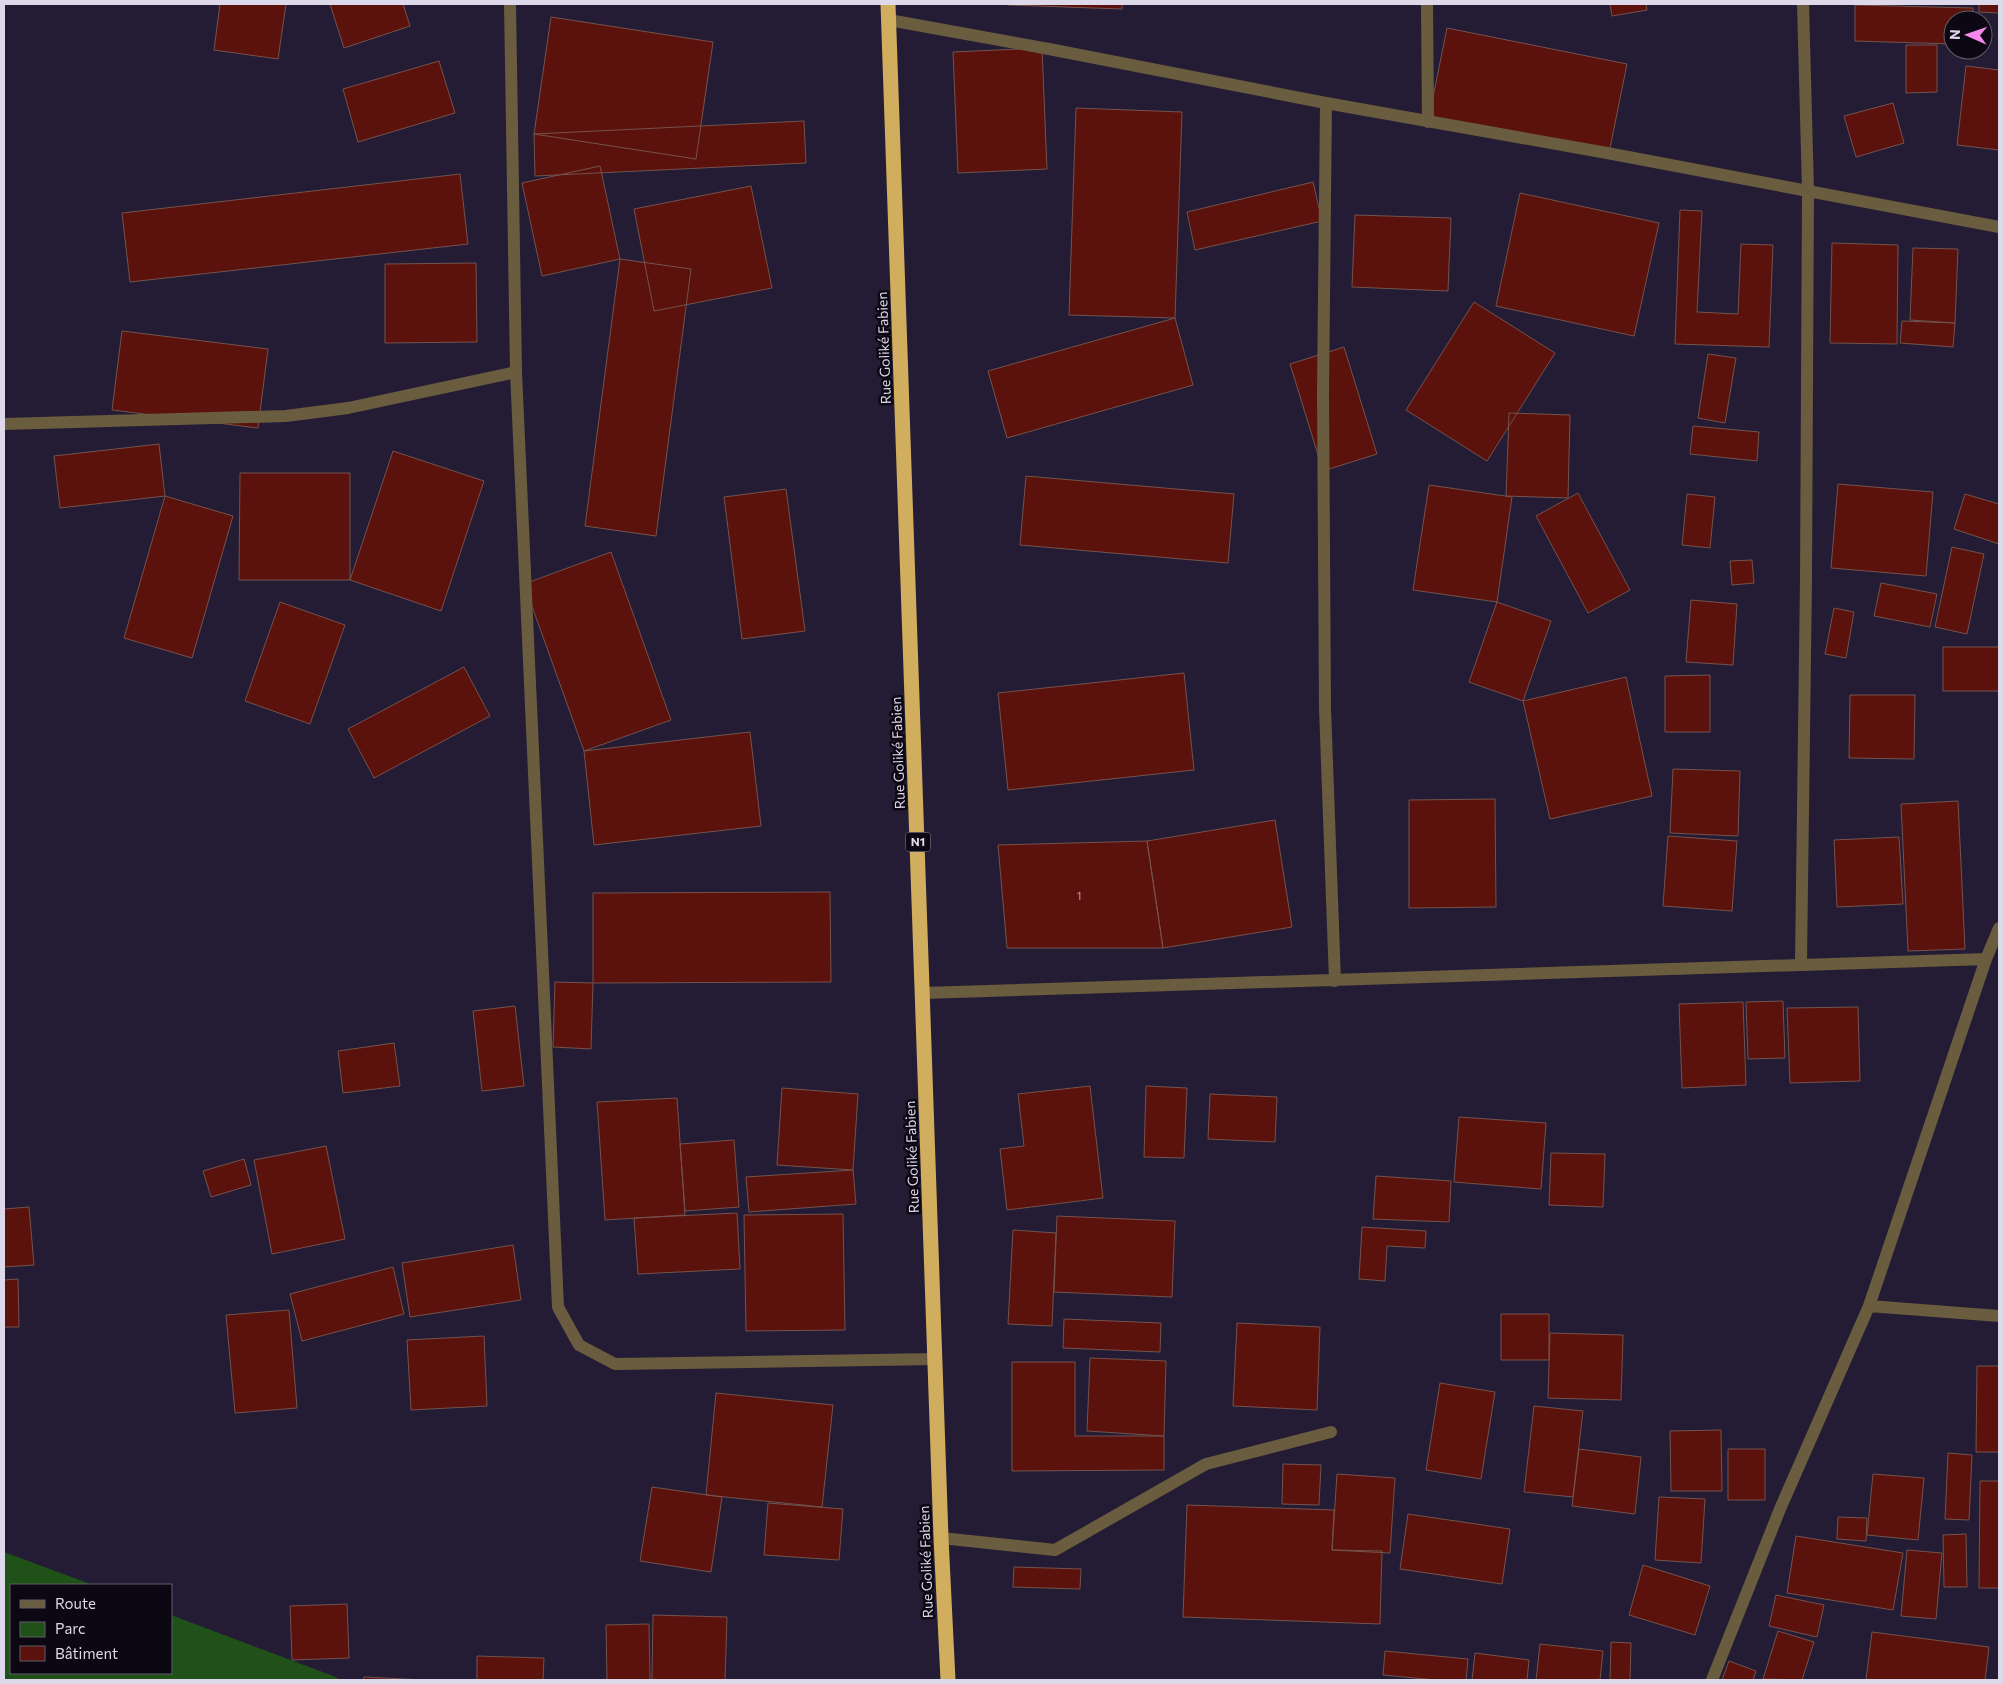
<svg xmlns="http://www.w3.org/2000/svg" width="2003" height="1684" font-family="Commissioner,sans-serif">
  <rect width="100%" height="100%" fill="#241c34"/>
  <!-- green -->
  <path fill="#1f5118" d="M4,1552l89,33h-82v88h160v-58l165,62 4,3h-336z"/>
  <!-- building -->
  <path fill="#5b120c" stroke="#74524d" d="M220,4h66l-8,55 -64,-9z
    M330,4h73l7,22 -66,22z
    M1008,4h114v5l-114,-4z
    M1610,4h36l1,6 -35,6z
    M1979,4h20v9l-20,-1z
    M1855,5l118,3 -1,12h-19v24l-98,-3z
    M551,17l162,25 -17,117 -162,-25z
    M1447,28l180,36 -19,94 -180,-36z
    M1906,45h31v47l-31,1z
    M1042,48l5,121 -89,4 -5,-121z
    M439,61l16,52 -97,29 -15,-53z
    M1966,66l33,4v80l-42,-5z
    M1893,103l11,40 -48,14 -12,-41z
    M1076,108l106,4 -7,206 -106,-3z
    M804,121l2,42 -271,13 -1,-42z
    M600,166l20,93 -78,17 -20,-93z
    M460,174l8,70 -338,38 -8,-69z
    M1313,182l9,39 -127,29 -8,-38z
    M751,186l21,102 -118,23 -20,-102z
    M1520,193l139,30 -25,113 -138,-30z
    M1680,210l22,1 -5,101 41,2 3,-70 32,1 -4,102 -94,-3z
    M1355,215l96,3 -3,73 -96,-4z
    M1832,243l66,2 -1,99 -67,-1z
    M1913,248l45,1 -3,74 -45,-3z
    M620,259l71,10 -35,267 -71,-10z
    M476,263l1,79 -92,1v-79z
    M1474,302l81,51 -68,108 -81,-51z
    M1175,318l18,67 -186,53 -19,-67z
    M1902,321l53,2 -2,24 -53,-4z
    M122,331l146,18 -10,79 -146,-18z
    M1344,347l33,107 -54,17 -33,-107z
    M1708,354l28,4 -11,65 -27,-5z
    M1509,413l61,2 -2,83 -62,-2z
    M1693,426l66,6 -2,29 -67,-7z
    M159,444l6,52 -105,12 -6,-52z
    M393,451l91,30 -43,130 -91,-31z
    M240,473h110v107h-111z
    M1026,476l208,18 -6,69 -208,-18z
    M1838,484l95,8 -7,84 -95,-8z
    M1429,485l83,12 -15,105 -84,-12z
    M786,489l19,142 -63,8 -18,-142z
    M1578,493l52,97 -42,23 -52,-97z
    M1687,494l28,3 -5,51 -28,-3z
    M1965,494l34,10v40l-45,-15z
    M165,496l68,20 -41,142 -68,-20z
    M1952,547l32,7 -17,80 -32,-7z
    M611,552l60,168 -87,31 -60,-167z
    M1752,560l2,23 -22,2 -2,-24z
    M1881,583l56,11 -7,33 -56,-11z
    M1691,600l46,4 -4,61 -47,-3z
    M280,602l65,23 -35,99 -65,-23z
    M1497,602l54,19 -28,80 -54,-19z
    M1834,608l20,4 -8,46 -21,-4z
    M1943,647h56v44h-56z
    M464,667l26,49 -116,62 -26,-49z
    M1184,673l10,97 -186,20 -10,-97z
    M1710,675v57h-45v-56z
    M1626,677l26,119 -102,23 -27,-118z
    M1850,695h65l-1,64 -65,-1z
    M750,732l11,94 -167,19 -10,-94z
    M1673,769l67,2 -2,65 -68,-3z
    M1495,799l1,108 -87,1v-108z
    M1958,801l7,148 -57,2 -7,-147z
    M1275,820l17,107 -129,21 -16,-107z
    M1668,836l69,5 -5,70 -69,-5z
    M1899,837l4,67 -66,3 -3,-67z
    M1147,841l16,107h-156l-9,-103z
    M830,892l1,90 -238,1v-90z
    M555,982l38,1 -2,66 -38,-2z
    M1783,1001l2,57 -37,1 -2,-57z
    M1743,1002l3,83 -64,3 -3,-84z
    M515,1006l9,80 -42,5 -9,-80z
    M1858,1007l2,74 -70,2 -3,-75z
    M394,1043l6,43 -57,7 -5,-42z
    M1090,1086l13,112 -96,12 -7,-61 24,-3 -6,-52z
    M1146,1086l41,2 -3,70 -40,-1z
    M782,1088l76,6 -5,76 -76,-5z
    M1210,1094l67,3 -2,45 -67,-3z
    M677,1098l8,117 -80,5 -8,-118z
    M1459,1117l87,6 -5,66 -87,-7z
    M734,1140l5,67 -54,4 -5,-67z
    M326,1146l19,93 -73,15 -18,-94z
    M1551,1153l54,1 -2,53 -54,-2z
    M244,1159l7,26 -40,12 -8,-26z
    M853,1170l3,34 -107,8 -3,-35z
    M1376,1176l75,5 -2,41 -76,-3z
    M29,1207l5,58 -30,2v-58z
    M737,1213l3,56 -102,5 -4,-56z
    M843,1214l2,116 -99,1 -2,-116z
    M1057,1216l118,5 -3,76 -118,-5z
    M1362,1227l64,4 -1,17 -38,-2 -2,35 -26,-2z
    M1013,1230l43,3 -4,93 -44,-2z
    M513,1245l8,55 -111,17 -8,-54z
    M393,1267l11,47 -102,27 -12,-47z
    M18,1279l1,48h-15v-47z
    M289,1310l8,98 -62,5 -9,-98z
    M1501,1314h48v46h-48z
    M1064,1319l97,4 -1,29 -97,-4z
    M1237,1323l83,4 -3,83 -84,-4z
    M1550,1333l73,2 -2,65 -73,-2z
    M484,1336l3,70 -76,4 -4,-70z
    M1090,1358l76,3 -2,75 -77,-5z
    M1012,1362h63v74h89v34l-152,1z
    M1977,1366h22v86h-23z
    M1440,1383l55,9 -14,87 -55,-9z
    M716,1393l117,12 -11,102 -116,-12z
    M1534,1406l49,5 -10,86 -49,-5z
    M1721,1430l1,61h-51l-1,-60z
    M1579,1449l62,8 -6,57 -63,-8z
    M1728,1449h37v51h-37z
    M1948,1453l24,2 -3,65 -24,-1z
    M1283,1464l38,1 -2,40 -37,-1z
    M1337,1474l58,4 -5,75 -58,-3z
    M1873,1474l51,4 -6,62 -51,-5z
    M1980,1481h19v107h-20z
    M652,1487l70,10 -11,75 -71,-11z
    M1659,1497l46,2 -4,64 -46,-3z
    M768,1503l75,6 -4,51 -75,-5z
    M1187,1505l147,5 -2,40 50,1 -2,73 -197,-7z
    M1408,1514l102,15 -8,55 -102,-15z
    M1838,1517l29,1 -1,23 -29,-2z
    M1966,1534l1,53h-23l-1,-52z
    M1796,1536l107,17 -10,57 -106,-17z
    M1907,1550l35,3 -6,66 -35,-3z
    M1643,1565l67,21 -15,49 -66,-20z
    M1014,1567l67,2 -1,20 -67,-2z
    M1776,1595l48,10 -7,32 -48,-11z
    M347,1604l2,54 -57,2 -2,-54z
    M653,1615l74,2 -2,63h-73z
    M649,1624l1,56h-43l-1,-55z
    M1778,1631l36,11 -12,38 -39,-1z
    M1872,1632l117,15 -4,33h-119z
    M1611,1642l20,1 -1,37h-20z
    M1540,1644l63,7 -3,29h-64z
    M1385,1651l83,8 -2,21h-30l-53,-5z
    M1475,1653l54,7 -2,20h-55z
    M477,1656l67,2 -1,22h-66z
    M1729,1661l27,10 -3,9h-31z
    M364,1677l60,3h-61z"/>
  <g fill="none" stroke-linecap="round" stroke-linejoin="round">
    <!-- minor -->
    <path stroke="#6a5c3e" stroke-width="12" d="M510,4l6,368 42,935 21,38 36,19 321,-5
      M1427,4l1,118
      M889,20l160,29 277,54 281,50 392,74
      M1326,103l-3,290 2,315 10,273
      M4,424l282,-8 62,-8 168,-36
      M1801,964l5,-386 2,-388 -5,-186
      M923,993l1063,-34
      M1869,1306l130,10
      M941,1538l114,12 151,-86 125,-32
      M1712,1680l68,-171 89,-203 117,-347 13,-31"/>
    <!-- highway -->
    <path stroke="#d1ad5e" stroke-width="15" d="M888,4l53,1534 7,142"/>
  </g>
  <g text-anchor="middle" stroke-width="5" stroke-linejoin="round" paint-order="stroke">
    <!-- number labels -->
    <g font-size="11" fill="#bda7b2">
      <text x="1079" y="900">1</text>
    </g>
    <!-- shield labels -->
    <rect fill="#0c0813" stroke="#9f9aaa" stroke-width="1" x="905.5" y="832.5" width="25" height="19" rx="4"/>
    <g font-size="12" font-weight="bold" fill="#ded9ea">
      <text x="918" y="846">N1</text>
    </g>
    <!-- street labels -->
    <g font-size="14" fill="#ded9ea" stroke="#0c0813">
      <text transform="translate(884 348) rotate(-92)" y="5">Rue Goliké Fabien</text>
      <text transform="translate(898 753) rotate(-92)" y="5">Rue Goliké Fabien</text>
      <text transform="translate(912 1157) rotate(-92)" y="5">Rue Goliké Fabien</text>
      <text transform="translate(926 1562) rotate(-92)" y="5">Rue Goliké Fabien</text>
    </g>
  </g>
  <!-- border -->
  <rect width="2003" height="1684" fill="none" stroke="#ded9ea" stroke-width="10"/>
  <!-- legend -->
  <rect x="10" y="1584" width="162" height="90" fill="#0c0813" stroke="#605c69"/>
  <rect x="20" y="1600" width="25" height="8" fill="#6a5c3e" stroke="#605c69"/>
  <text x="55" y="1609" font-size="15" fill="#ded9ea">Route</text>
  <rect x="20" y="1622" width="25" height="15" fill="#1f5118" stroke="#605c69"/>
  <text x="55" y="1634" font-size="15" fill="#ded9ea">Parc</text>
  <rect x="20" y="1646" width="25" height="15" fill="#5b120c" stroke="#605c69"/>
  <text x="55" y="1659" font-size="15" fill="#ded9ea">Bâtiment</text>
  <!-- north arrow -->
  <g transform="translate(1968 35) rotate(272)"><circle r="24" fill="#0c0813" stroke="#605c69"/>
  <path d="M0-4L9 19L0 12L-9 19Z" fill="#f688ed"/>
  <text y="-8" font-size="14" font-weight="bold" text-anchor="middle" fill="#ded9ea">N</text>
  </g>
</svg>
